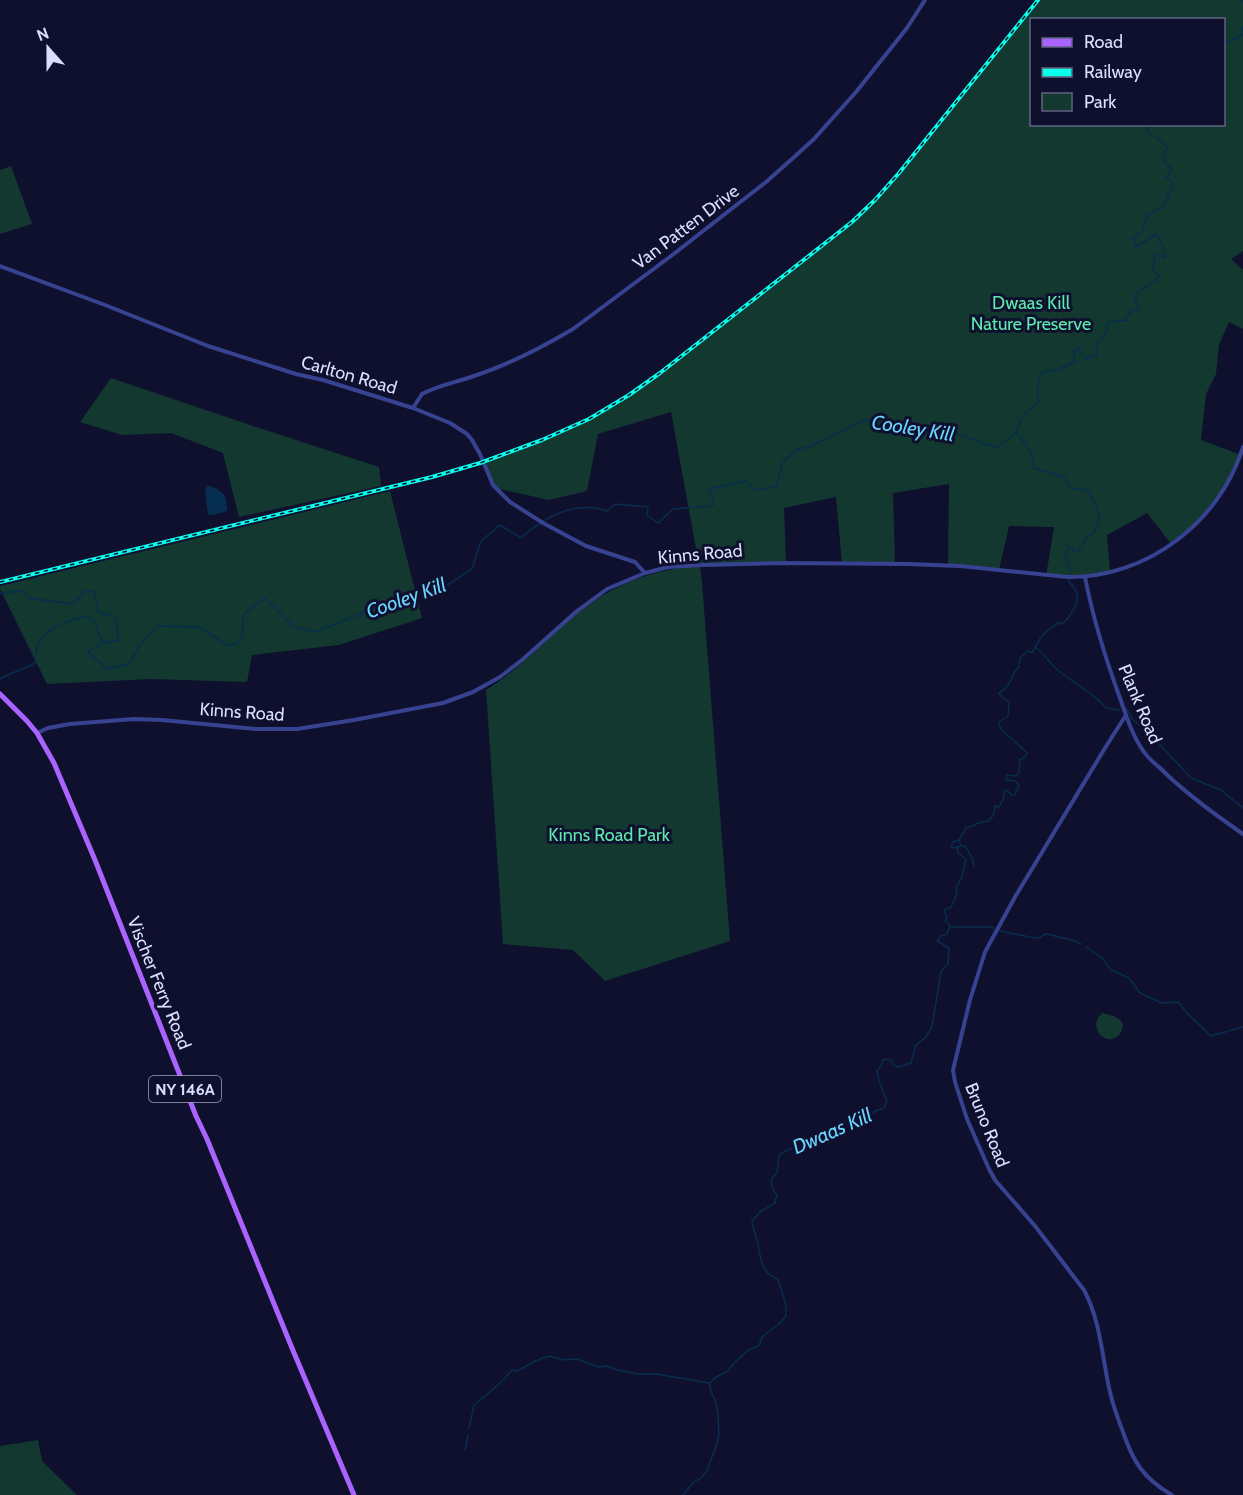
<svg xmlns="http://www.w3.org/2000/svg" width="1243" height="1495" font-family="Cabin,sans-serif">
  <rect width="100%" height="100%" fill="#0f102e"/>
  <!-- green -->
  <path fill="#123830" fill-rule="evenodd" d="M1038,0h205v251l-12,8 12,11v59l-14,-7 -10,23 -3,29 -10,20 -5,46 40,15 -20,40 -28,33 -21,17 -25,-32 -40,22 3,37 -33,5 -31,-1 8,-49 -45,-1 -10,44 -51,-5 1,-81 -56,9 2,71 -53,-1 -6,-66 -52,11 2,55 -87,2 -28,-153 -73,22 -11,57 -38,9 -53,-12 -13,-26 56,-21 68,-33 34,-21 131,-102 108,-90 50,-60zM1032,20h192v104h-192z
    M11,166l21,58 -32,10v-64z
    M111,378l139,47 129,42 2,19 -142,31 -16,-64 -52,-20 -49,2 -42,-13z
    M390,491l32,127 -83,27 -87,10 -5,27 -97,-3 -103,5 -47,-95v-3z
    M700,567l2,16 28,358 -125,40 -32,-31 -70,-6 -17,-254c29,-18 52,-42 77,-65 30,-27 65,-47 105,-55 10,-2 21,-2 32,-3z
    M1103,1013c7,2 18,4 20,12 0,3 -2,7 -3,9 -13,16 -35,-9 -17,-21z
    M38,1440l4,21 35,34h-77v-49z"/>
  <!-- water -->
  <path fill="#062e4f" d="M207,485c15,5 21,10 20,26l-14,4 -5,-1 -3,-23z"/>
  <g fill="none" stroke-linecap="round" stroke-linejoin="round">
    <!-- stream -->
    <path stroke="#062e4f" stroke-width="1.5" d="M1243,0v1
      M1241,35l2,-9
      M1224,39l2,4 17,-8
      M0,593l22,-2 7,7 44,6 12,-13h9l4,21 18,5 2,23 -15,3 -15,9 19,17 22,-5 11,-19 17,-19 42,1 30,19 12,-5 3,-27 21,-16 29,29 22,5 76,-31 51,-13 29,-19 9,-28 19,-16 21,13c23,-21 54,-38 86,-27l8,-7 33,3 -1,8 11,8 15,-14 40,-3 -1,-10 -3,-7 36,-8 12,9 19,-3 7,-25 13,-12 15,-4 53,-26 49,10 38,2 46,16 19,-16 7,-17 15,-12v-20l4,-11 14,-2 19,-8 -1,-11 5,-3 6,11 12,-4v-13l10,-10 1,-10 19,-2 2,-7 10,-4 -5,-14 26,-18 -8,-7 4,-16 9,4 -2,-11 -7,-13 -20,13 -3,-8 9,-8 6,-17 16,-7 9,-24 -7,-6 6,-7 -10,-12 5,-11 -11,-10 -9,-6 1,-7
      M1035,647c10,7 15,17 25,25 15,12 34,21 46,36l13,2
      M0,679c11,-7 24,-9 35,-16 1,-6 1,-14 3,-19 9,-18 30,-23 48,-28l8,6 9,21
      M1126,708l7,12 13,10 45,48 30,12 22,18
      M962,846h3c5,7 8,12 9,20
      M957,848l-6,-1 2,-5 5,-2
      M951,927h39l4,1
      M1000,931l35,7h4l4,-3 4,-1 28,7 6,3
      M1086,947l16,11 9,12 18,8 11,15 22,10 16,-1 11,13 22,21 32,-9
      M469,1429l5,-24c13,-10 28,-23 38,-35l5,1 4,-2 14,-8 14,-5 15,4 13,-1 21,8 9,-1 10,4 22,4h17l53,9
      M465,1450l3,-15
      M683,1495l10,-12 9,-6 5,-6 10,-28 2,-9 -1,-18 -2,-14 -6,-13v-6l6,-6 12,-6 5,-7 15,-14 11,-4 3,-9 18,-14 6,-7v-11l-8,-26c-16,-4 -18,-22 -20,-35 -2,-8 -5,-15 -6,-23l8,-9 15,-9 2,-8c-5,-5 -6,-11 -5,-17l5,-5 2,-17 2,-3 23,-9 5,-6 38,-17 20,-4 8,-6 9,-3 3,-7 -8,-20 -2,-10 4,-5 2,-6 4,-1 4,1 2,5 5,2 13,-4 5,-18 9,-7 7,-11 9,-56 7,-7 1,-16 -12,-7 4,-5 6,-2 3,-9 -5,-4 2,-4 -3,-7 7,-3 2,-4 4,-10 -1,-5 6,-11 4,-18 -8,-6 -1,-6 4,-1 -2,-6 7,-12 16,-6 7,-1 5,-7 1,-8 4,1 5,-10v-6l3,-1 4,5h4l4,-10 -4,-4 -9,-1 1,-5 8,1 4,-3 1,-13 5,-3 2,-4 -27,-25 -1,-6 9,-6 1,-14 -7,-5 -3,-4c16,-10 9,-17 20,-26l1,-9 8,-7 4,2c9,-16 9,-20 27,-30l3,1c8,-7 19,-23 14,-33 -2,-4 -4,-6 -7,-9l2,-12 -6,-15 4,-8 4,1 1,4h4l5,-7 3,-7c12,-5 15,-18 11,-30 -2,-6 -7,-13 -10,-18l-18,-2 -4,-11 -32,-9v-13l-17,-23"/>
    <!-- minor -->
    <path stroke="#374390" stroke-width="4" d="M0,266l105,39 103,41 88,28 27,6 90,28 37,15 17,11 5,6 8,14 13,31 17,17 33,21 43,23 49,16 10,11
      M413,408l9,-14 4,-2c15,-7 30,-10 45,-15 35,-11 70,-29 102,-48l98,-73 95,-74 26,-23 22,-20 42,-47 51,-64 18,-28
      M1085,577c8,42 21,83 36,124 6,17 12,36 23,51 4,6 10,11 16,16 25,25 54,46 83,66
      M1126,715l-21,33 -90,149 -30,55 -15,48 -17,70 2,12 12,37 22,50 6,11 40,46 49,64c17,32 18,68 26,102 3,14 8,27 13,40 10,30 21,47 49,63
      M37,733l11,-5 22,-4 64,-5 28,1 94,9h41l57,-9 89,-17 30,-11 27,-15 22,-17 55,-49 30,-22 38,-16 23,-6 35,-2 83,-2 122,1 52,2 108,11c79,1 152,-55 175,-130"/>
    <!-- major -->
    <path stroke="#a963ff" stroke-width="5" d="M0,694l27,27 10,12 17,30 41,97 101,256 11,23 85,209 62,147"/>
    <!-- rail casing -->
    <g stroke="#08ffeb" stroke-width="4">
      <path id="rail" d="M0,582l432,-105 48,-14 62,-23 47,-21 40,-24 31,-22 192,-151 23,-22 24,-27 139,-173"/>
    </g>
    <!-- rail -->
    <use href="#rail" stroke="#0f102e" stroke-width="1.5" stroke-dasharray="4.5" stroke-linecap="butt"/>
  </g>
  <g text-anchor="middle" stroke-width="6" stroke-linejoin="round" paint-order="stroke">
    <!-- shield labels -->
    <rect fill="#0f102e" stroke="#9ea0c0" stroke-width="1.5" x="149" y="1076" width="72" height="26" rx="4.5"/>
    <g font-size="16" font-weight="bold" fill="#dcdeff">
      <text x="185" y="1095">NY 146A</text>
    </g>
    <!-- street labels -->
    <g font-size="18" fill="#dcdeff" stroke="#0f102e">
      <text transform="translate(686 227) rotate(-37)" y="6">Van Patten Drive</text>
      <text transform="translate(349 375) rotate(16)" y="6">Carlton Road</text>
      <text transform="translate(700 554) rotate(-5)" y="6">Kinns Road</text>
      <text transform="translate(1140 704) rotate(67)" y="6">Plank Road</text>
      <text transform="translate(242 712) rotate(4)" y="6">Kinns Road</text>
      <text transform="translate(159 983) rotate(68)" y="6">Vischer Ferry Road</text>
      <text transform="translate(987 1125) rotate(68)" y="6">Bruno Road</text>
    </g>
    <!-- park labels -->
    <g font-size="18" fill="#5deaad" stroke="#0f102e">
      <text x="1031" y="309">Dwaas Kill<tspan x="1031" dy="21">Nature Preserve</tspan></text>
      <text x="609" y="841">Kinns Road Park</text>
    </g>
    <!-- water labels -->
    <g font-size="20" font-style="italic" fill="#6ad5ff" stroke="#0f102e">
      <text transform="translate(913 428) rotate(9)" y="7">Cooley Kill</text>
      <text transform="translate(406 598) rotate(-20)" y="7">Cooley Kill</text>
      <text transform="translate(832 1131) rotate(-24)" y="7">Dwaas Kill</text>
    </g>
  </g>
  <!-- legend -->
  <rect x="1030" y="18" width="195" height="108" fill="#0f102e" stroke="#616282" stroke-width="1.5"/>
  <rect x="1042" y="38" width="30" height="9" fill="#a963ff" stroke="#616282" stroke-width="1.5"/>
  <text x="1084" y="48" font-size="18" fill="#dcdeff">Road</text>
  <rect x="1042" y="68" width="30" height="9" fill="#08ffeb" stroke="#616282" stroke-width="1.5"/>
  <text x="1084" y="78" font-size="18" fill="#dcdeff">Railway</text>
  <rect x="1042" y="93" width="30" height="18" fill="#123830" stroke="#616282" stroke-width="1.5"/>
  <text x="1084" y="108" font-size="18" fill="#dcdeff">Park</text>
  <!-- north arrow -->
  <g transform="translate(48 48) rotate(339)" stroke="#0f102e" stroke-width="4.5" paint-order="stroke">
  <path d="M0-4.5L10 22L0 15L-10 22Z" fill="#dcdeff"/>
  <text y="-9" font-size="16" font-weight="bold" text-anchor="middle" fill="#dcdeff">N</text>
  </g>
</svg>
